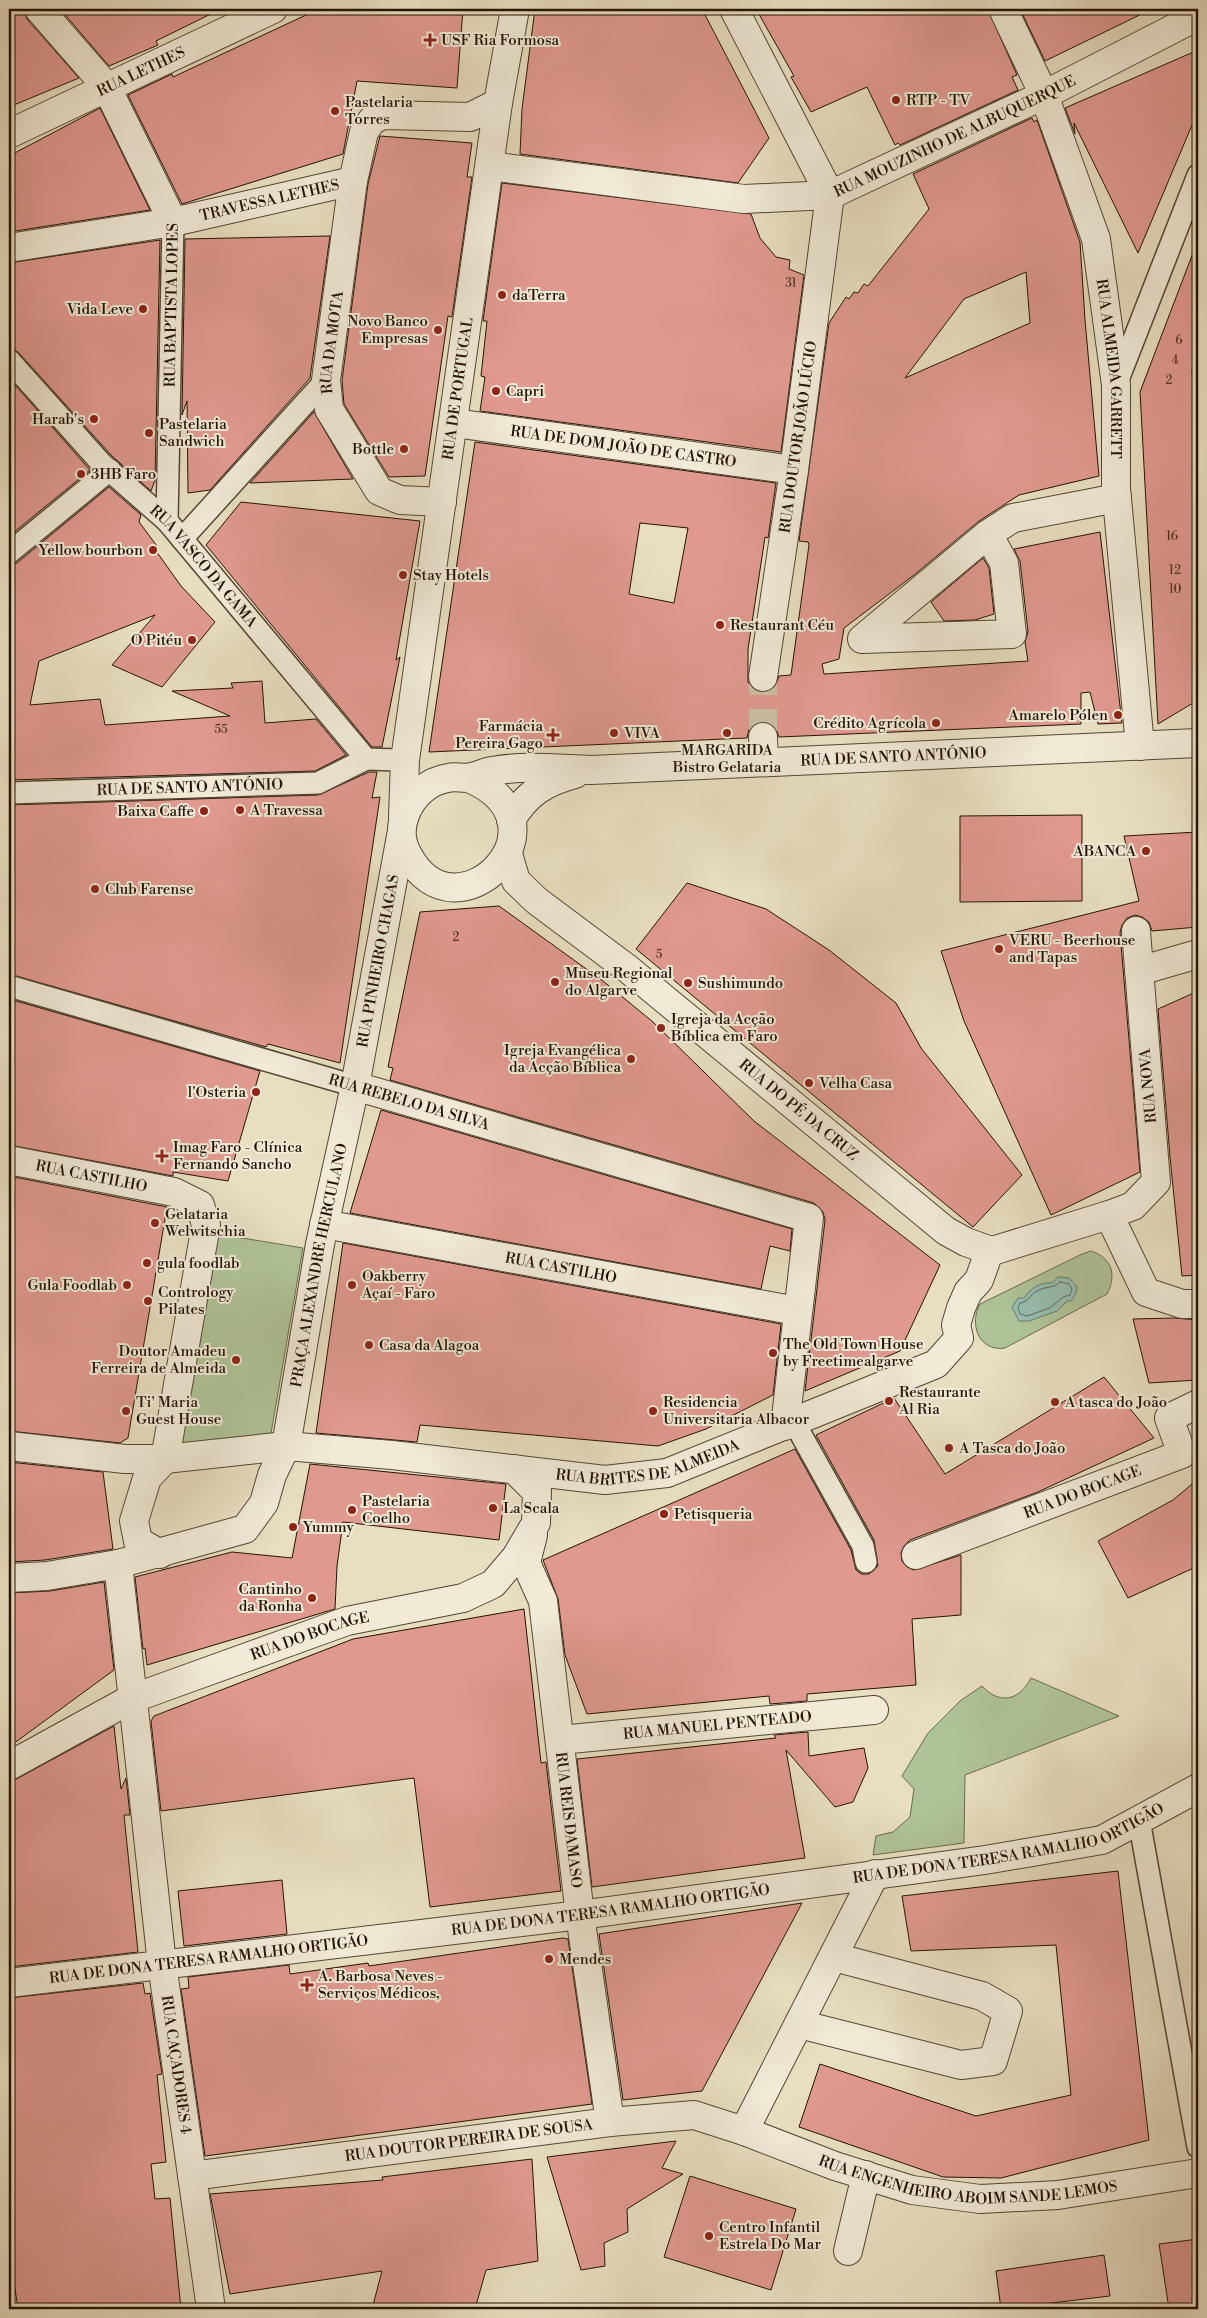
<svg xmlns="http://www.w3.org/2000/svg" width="1207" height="2318" font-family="'Libre Bodoni',serif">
  <rect width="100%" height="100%" fill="#e8dfc2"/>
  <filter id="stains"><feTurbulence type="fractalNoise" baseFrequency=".004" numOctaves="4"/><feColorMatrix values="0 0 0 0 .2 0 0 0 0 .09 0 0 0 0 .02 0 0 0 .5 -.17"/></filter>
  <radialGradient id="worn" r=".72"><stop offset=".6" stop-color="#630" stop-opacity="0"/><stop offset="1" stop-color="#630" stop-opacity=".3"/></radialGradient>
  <!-- green -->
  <path fill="#afc398" stroke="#6a6b4e" d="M218,1234l85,14 -33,191 -93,7z
    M1091,1251c21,7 26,24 16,43l-102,54c-27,4 -36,-25 -25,-44l102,-50z
    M1031,1678l88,38 -154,59 -1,68 -91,12 3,-19 17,-4 17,-15 4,-28 -12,-13 26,-43 32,-32 22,-15c18,19 37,15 49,-8z"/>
  <!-- water -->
  <path fill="#97bdb0" stroke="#69796b" d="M1058,1277l11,1 8,9 -1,6 -5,8h-4l-10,10 -28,10h-10l-7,-14 6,-9h6c7,-10 16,-16 28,-15z"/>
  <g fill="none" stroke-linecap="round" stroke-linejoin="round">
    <!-- shore -->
    <path stroke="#5e685a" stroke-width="1" d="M1060,1282l9,2 3,5 -2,6 -7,2 -13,11 -23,8 -7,-2 -2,-6 2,-5c8,-1 10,-8 17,-12 8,-5 16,-2 23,-9z"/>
  </g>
  <!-- building -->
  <path fill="#e09990" stroke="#241304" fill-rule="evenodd" d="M9,9h15l3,10 52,59 -70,29z
    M60,9h161l-65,32 2,4 -49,21z
    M319,9h144l-6,79 -100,-7 -14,73 -161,50 -54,-109 44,-21 1,3z
    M535,9h167l67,129 -31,45 -218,-29 2,-45z
    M756,9h232l29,66 -5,2 6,13 -118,55 -2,-2 -3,2 -28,-58 -56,25 -20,-35 3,-1z
    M1020,9h132l-107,52z
    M1198,50v61l-60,142 -64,-130 1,11 -10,-26z
    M100,108l50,102 -141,22v-76z
    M1032,118l2,4 3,-2 43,122 5,78 14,156 -80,19 -40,26 -65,54 -70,53 -5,31 -17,5 2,10 204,-13 -3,-19 3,-10 -8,-71 -6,-12 86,-17 22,191 -24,1 -8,-32 -9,1v31l-302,13 -3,-8 -5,-6 -9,-2 -8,3 -5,5 -2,9 -318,14 46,-310 301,41 -8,55 -3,-1 -17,112v33l5,7 8,3h7l7,-5 4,-11 12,-1 18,-130 -1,-3 -9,-1 30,-218 17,-26 3,2 5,-7 4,1 6,-9 4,2 61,-77 -16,-35zM1026,272l4,51 -125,55 59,-79zM640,523l48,5 -14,75 -45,-9z
    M380,136l92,7 -5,34h5l-20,140 -4,-1 -23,160 -36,1 -45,-73 -2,-24 26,-196z
    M502,183l249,31 9,24 16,19 14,3 -1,9 15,6 -23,177 -301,-41 5,-34 -4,-1 6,-55h-4z
    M330,236l-20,142 -100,112 -22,3 -1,-92 -5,14 3,-176z
    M160,240l-5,240 -4,11 -40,-36 -93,-103 -9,-4v-85z
    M1196,245h2v124l-6,1 6,94v54l-3,1 3,42v139l-40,24 -18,-332z
    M9,378l81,92 -77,63 -4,-6z
    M314,412l39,67 -103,4z
    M109,487l32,28 -2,7 18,24 -3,2 27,38 34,36 -53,65 -50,-22 43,-50 -116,46 -9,44 70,-6 5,26 125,-9 -58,-25 61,-3 -2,-5 31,-2 3,42 51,-4 30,36 -31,16 -306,9v-100l6,-25 -6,-1v-89l8,-2z
    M241,502l179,19 -24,139 4,-3 -18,90h-10l-166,-202z
    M983,558l6,10 5,46 -19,6 -31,1 -13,-19z
    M369,772h8l-5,26 8,-1 -40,266 -72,-19 -2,3 -257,-73v-169l309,-10z
    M1082,815v86l-122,1v-86z
    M1198,832v95l-46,4 -3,-9 -7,-5 -7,-2 -8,3 -5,7 -2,7 20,240 -89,43 -87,-194 -23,-70 198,-50 -15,-65z
    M687,883l79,26 63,41 67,53 25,45 101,127 -49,52 -337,-278z
    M499,906l104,75 50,41 101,99 186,144 -40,86 -95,40 20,-171 -2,-8 -9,-9 -424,-123 3,-12 -5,-1 32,-155z
    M1198,991v284l-16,1 -12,-119 -12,-148z
    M9,999l251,72 -32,110 -55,-9v4l-164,-31z
    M381,1110l411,119 -2,22 -20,-5 -9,43 -411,-76z
    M9,1176l158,31 -39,231 -8,5 -111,-12z
    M343,1243l438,81 -8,71 -67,34 -48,17 -238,-21 -3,17 -101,-9z
    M1174,1318l24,2v60l-49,3 -16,-64z
    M1104,1377l50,61 -116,54 -128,48 -6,6 -3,7 1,8 5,6 7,3 47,-15v60l-49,4 4,66 -109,9v7l-37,3 -1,-8 -182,18 -22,-59 -7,-56 -15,-39 252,-111 56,101 5,20 5,4h8l9,-8 -4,-26 -58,-105 78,-37 51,76z
    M9,1462l94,10 10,77 -68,11 -36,2z
    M310,1464l196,20 -7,56 -156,-18 -6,44 -2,43 -188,56 -2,-17 -2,1 -8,-72 97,-25 60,6z
    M1198,1479v87l-70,32 -30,-57 75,-41z
    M104,1582l10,88 -105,77v-154l41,-2z
    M524,1609l17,154 5,-1 15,129 -131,16 -16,-129 -253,33 -10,-90 3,-5 199,-77z
    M114,1726l7,63 5,-11 4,37h-6l14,137 -129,15v-184z
    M808,1732l1,24 55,-8 4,20 -15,34 -18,5 -49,-57 19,108 -213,29 -15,-128 199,-21 -2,-3z
    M1118,1871l31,269 -148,38 -58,-1 -144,-50 21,-63 156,52 95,-21 -15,-150 -145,6 -9,-55z
    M282,1880l5,54 -103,12 -6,-55z
    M802,1903l-100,188 -79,9 -24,-166z
    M563,1938l5,1 24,165 -387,52 -24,-167 8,-1 -1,-11 101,-12 1,9 78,-11 1,3z
    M143,1983l2,11 5,-1 12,81 -5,1 9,87 -15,2 4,35 15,-1 11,111h-163l-9,-62v-249z
    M676,2141l-14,27 21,6 -56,35 1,23 -24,11 1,23 -24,4 -34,-113z
    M532,2159l6,102 -52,9 -11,39h-103l10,-38 -152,23 -20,-100 173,-14 -1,-3z
    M690,2176l106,33 -25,81 -107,-33z
    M1198,2239v70h-29l-10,-65z
    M1104,2255l6,41 -109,13 -5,-38z"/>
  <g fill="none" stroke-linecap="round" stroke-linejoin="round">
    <!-- minor-tunnel -->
    <path stroke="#cbc0a6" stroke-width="28" stroke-dasharray="28 14" stroke-linecap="butt" d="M763,737v-60"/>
    <!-- pedestrian casing -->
    <g stroke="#554634" stroke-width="24">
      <g id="pedestrian">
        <path id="s1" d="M9,360l93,104 65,57 199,238 32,1"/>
        <path d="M1116,385l82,-210"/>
        <path id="s2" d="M167,521l6,-299"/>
        <path d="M182,539l144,-159"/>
        <path d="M9,553l101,-83"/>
        <path id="s3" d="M9,793l309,-10 48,-24"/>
        <path d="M9,986l346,100"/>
        <path d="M794,1422l69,124 3,16"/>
        <path d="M1139,1820l59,327"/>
      </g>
    </g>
    <!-- minor casing -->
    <g stroke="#554634" stroke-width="30">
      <g id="minor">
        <path d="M39,9l67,77 67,136"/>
        <path d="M734,9l96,186 -36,275 -31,207"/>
        <path id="s4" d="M1003,9l41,86 52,144 20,146v103l24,258"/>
        <path id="s5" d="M490,166l254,33 86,-4 214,-100 154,-79"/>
        <path id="s6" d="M9,248l164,-26 180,-41"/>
        <path id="s7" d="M454,423l340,47"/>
        <path id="s8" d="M442,502l-42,-2 -21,-9 -50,-82 -3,-29 27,-199 11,-49 8,-12 11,-5 87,2 28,-14"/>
        <path d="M988,534l16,29 8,71 -150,5 126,-105 25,-16 104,-20"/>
        <path d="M763,737l1,25"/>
        <path id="s9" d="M508,854l8,27 21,20 91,68 318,262 20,11 25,9 -2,1"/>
        <path d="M1139,971l59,-17"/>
        <path d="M355,1086l454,132 -24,208"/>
        <path id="s10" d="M9,1160l165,32 26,13 6,20 -41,234 -18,19 -13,43 4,20 22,13"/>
        <path d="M1109,1215l24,-9 23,-24 -20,-251"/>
        <path id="s11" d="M324,1224l473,87"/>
        <path id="s12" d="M9,1446l116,13h40l121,-13 106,9 213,25 62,-7 269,-109 23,-26 -3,-13 5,-17 7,-16 11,-12 10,-28 120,-37 37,77 36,12h16"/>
        <path id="s13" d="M533,1535l-7,28 17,38 37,314 30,207"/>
        <path id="s14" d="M916,1555l266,-101 -13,-36 29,-14"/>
        <path id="s15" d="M118,1564l44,400 49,345"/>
        <path id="s16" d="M9,1578l38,-2 71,-12 127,-35 19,-26 8,-28 14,-29 34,-202 35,-158 46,-250"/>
        <path id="s17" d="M560,1740l314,-30"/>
        <path id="s18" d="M9,1766l122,-67 216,-78 116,-23 30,-14 23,-27 20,-34 1,-31 -23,-23"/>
        <path id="s19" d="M9,1983l571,-68 405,-55 117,-20 96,-52"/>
        <path d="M799,2024l162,41 32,-4 15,-50 -26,-15 -148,-39"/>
        <path d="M744,2131l131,-257"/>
        <path id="s20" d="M192,2176l418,-54 84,-7 50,16 91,35 77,24 68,9 78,-4 140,-22"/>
        <path d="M848,2251l18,-76"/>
      </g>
    </g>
    <!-- tertiary casing -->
    <g stroke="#554634" stroke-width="30">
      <g id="tertiary">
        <path id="s21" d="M9,134l264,-125"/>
        <path id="s22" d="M469,778c108,46 -13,167 -61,77 -7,-12 -8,-27 -3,-40 7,-19 23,-34 43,-37 8,-2 16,1 23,-1 7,-1 14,-5 22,-6 31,-6 66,-2 98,-1l607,-27"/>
        <path id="s23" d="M403,817l2,-57 93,-657 17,-94"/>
        <path d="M511,820c16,-27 34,-38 64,-46"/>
      </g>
    </g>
    <!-- pedestrian -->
    <use href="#pedestrian" stroke="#f0ead7" stroke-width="21"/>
    <!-- minor -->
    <use href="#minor" stroke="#f0ead7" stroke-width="28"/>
    <!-- tertiary -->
    <use href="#tertiary" stroke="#f0ead7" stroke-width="28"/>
  </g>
  <!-- markers -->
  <g fill="#8f2418" stroke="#f0ead7" stroke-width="2">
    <path d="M427.5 32.5h5v5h5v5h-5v5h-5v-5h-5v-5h5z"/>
    <circle cx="896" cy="100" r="5"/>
    <circle cx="335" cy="111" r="5"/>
    <circle cx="502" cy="295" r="5"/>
    <circle cx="143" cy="309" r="5"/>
    <circle cx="438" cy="330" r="5"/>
    <circle cx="496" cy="391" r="5"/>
    <circle cx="94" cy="419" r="5"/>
    <circle cx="149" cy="433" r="5"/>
    <circle cx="404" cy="449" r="5"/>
    <circle cx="81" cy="474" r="5"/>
    <circle cx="153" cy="550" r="5"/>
    <circle cx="403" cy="575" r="5"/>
    <circle cx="720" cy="625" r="5"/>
    <circle cx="192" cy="640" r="5"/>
    <circle cx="1118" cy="715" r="5"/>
    <circle cx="936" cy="723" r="5"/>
    <circle cx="614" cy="733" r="5"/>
    <circle cx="727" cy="733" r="5"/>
    <path d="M550.5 727.5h5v5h5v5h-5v5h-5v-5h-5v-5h5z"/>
    <circle cx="240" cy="810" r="5"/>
    <circle cx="204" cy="811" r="5"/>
    <circle cx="1146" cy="851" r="5"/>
    <circle cx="95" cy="889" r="5"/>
    <circle cx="999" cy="949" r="5"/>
    <circle cx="555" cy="982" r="5"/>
    <circle cx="688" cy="983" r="5"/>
    <circle cx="661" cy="1028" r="5"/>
    <circle cx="631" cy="1059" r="5"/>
    <circle cx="809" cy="1083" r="5"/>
    <circle cx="256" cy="1092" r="5"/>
    <path d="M159.5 1148.5h5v5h5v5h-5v5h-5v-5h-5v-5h5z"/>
    <circle cx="155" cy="1223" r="5"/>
    <circle cx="147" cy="1263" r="5"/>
    <circle cx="127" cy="1285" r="5"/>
    <circle cx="352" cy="1285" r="5"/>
    <circle cx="148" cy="1301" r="5"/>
    <circle cx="369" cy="1345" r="5"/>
    <circle cx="773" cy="1353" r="5"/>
    <circle cx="236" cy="1360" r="5"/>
    <circle cx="889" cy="1401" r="5"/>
    <circle cx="1055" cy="1402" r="5"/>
    <circle cx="126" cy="1411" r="5"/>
    <circle cx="653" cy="1411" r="5"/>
    <circle cx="949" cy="1448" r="5"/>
    <circle cx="493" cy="1508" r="5"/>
    <circle cx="352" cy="1510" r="5"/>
    <circle cx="664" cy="1514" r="5"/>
    <circle cx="293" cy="1527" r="5"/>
    <circle cx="312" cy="1598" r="5"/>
    <circle cx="549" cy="1959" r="5"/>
    <path d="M304.5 1977.5h5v5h5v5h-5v5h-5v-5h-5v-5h5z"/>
    <circle cx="709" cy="2236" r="5"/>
  </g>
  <g text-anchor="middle" stroke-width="4" stroke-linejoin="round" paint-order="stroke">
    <!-- number labels -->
    <g font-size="12" fill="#533427">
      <text x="791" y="287">31</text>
      <text x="1179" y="344">6</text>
      <text x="1175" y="364">4</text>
      <text x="1169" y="384">2</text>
      <text x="1172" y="540">16</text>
      <text x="1175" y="574">12</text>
      <text x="1175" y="593">10</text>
      <text x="221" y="733">55</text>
      <text x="456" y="941">2</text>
      <text x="659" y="958">5</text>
    </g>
    <!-- poi labels -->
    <g font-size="15" fill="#241304" stroke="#f0ead7" text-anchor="start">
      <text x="441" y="45">USF Ria Formosa</text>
      <text x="906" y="105">RTP - TV</text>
      <text x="345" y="107">Pastelaria<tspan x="345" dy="17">Torres</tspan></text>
      <text x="512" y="300">daTerra</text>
      <text x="133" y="314" text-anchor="end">Vida Leve</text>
      <text x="428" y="326" text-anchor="end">Novo Banco<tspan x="428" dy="17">Empresas</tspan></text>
      <text x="506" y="396">Capri</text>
      <text x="84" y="424" text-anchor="end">Harab's</text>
      <text x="159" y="429">Pastelaria<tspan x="159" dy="17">Sandwich</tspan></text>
      <text x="394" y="454" text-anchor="end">Bottle</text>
      <text x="91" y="479">3HB Faro</text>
      <text x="143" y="555" text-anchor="end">Yellow bourbon</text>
      <text x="413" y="580">Stay Hotels</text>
      <text x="730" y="630">Restaurant Céu</text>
      <text x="182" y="645" text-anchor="end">O Pitéu</text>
      <text x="1108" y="720" text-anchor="end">Amarelo Pólen</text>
      <text x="926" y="728" text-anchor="end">Crédito Agrícola</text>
      <text x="543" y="731" text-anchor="end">Farmácia<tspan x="543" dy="17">Pereira Gago</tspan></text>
      <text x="624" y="738">VIVA</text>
      <text x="727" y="755" text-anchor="middle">MARGARIDA<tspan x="727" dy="17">Bistro Gelataria</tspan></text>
      <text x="250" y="815">A Travessa</text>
      <text x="194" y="816" text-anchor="end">Baixa Caffe</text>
      <text x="1136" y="856" text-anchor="end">ABANCA</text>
      <text x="105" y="894">Club Farense</text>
      <text x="1009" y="945">VERU - Beerhouse<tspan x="1009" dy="17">and Tapas</tspan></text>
      <text x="565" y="978">Museu Regional<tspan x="565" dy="17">do Algarve</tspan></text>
      <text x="698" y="988">Sushimundo</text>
      <text x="671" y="1024">Igreja da Acção<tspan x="671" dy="17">Bíblica em Faro</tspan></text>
      <text x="621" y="1055" text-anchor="end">Igreja Evangélica<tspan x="621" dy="17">da Acção Bíblica</tspan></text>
      <text x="819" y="1088">Velha Casa</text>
      <text x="246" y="1097" text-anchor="end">l'Osteria</text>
      <text x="173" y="1152">Imag Faro - Clínica<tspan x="173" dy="17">Fernando Sancho</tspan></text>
      <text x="165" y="1219">Gelataria<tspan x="165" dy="17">Welwitschia</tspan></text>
      <text x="157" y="1268">gula foodlab</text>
      <text x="362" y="1281">Oakberry<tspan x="362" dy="17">Açaí - Faro</tspan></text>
      <text x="117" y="1290" text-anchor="end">Gula Foodlab</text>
      <text x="158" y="1297">Contrology<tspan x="158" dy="17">Pilates</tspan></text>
      <text x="783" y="1349">The Old Town House<tspan x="783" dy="17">by Freetimealgarve</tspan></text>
      <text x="379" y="1350">Casa da Alagoa</text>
      <text x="226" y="1356" text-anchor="end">Doutor Amadeu<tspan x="226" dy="17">Ferreira de Almeida</tspan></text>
      <text x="899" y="1397">Restaurante<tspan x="899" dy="17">Al Ria</tspan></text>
      <text x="136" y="1407">Ti' Maria<tspan x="136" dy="17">Guest House</tspan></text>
      <text x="663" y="1407">Residencia<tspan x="663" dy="17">Universitaria Albacor</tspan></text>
      <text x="1065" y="1407">A tasca do João</text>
      <text x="959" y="1453">A Tasca do João</text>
      <text x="362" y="1506">Pastelaria<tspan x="362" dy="17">Coelho</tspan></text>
      <text x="503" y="1513">La Scala</text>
      <text x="674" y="1519">Petisqueria</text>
      <text x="303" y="1532">Yummy</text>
      <text x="302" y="1594" text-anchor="end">Cantinho<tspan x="302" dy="17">da Ronha</tspan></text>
      <text x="559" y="1964">Mendes</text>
      <text x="318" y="1981">A. Barbosa Neves -<tspan x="318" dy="17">Serviços Médicos,</tspan></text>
      <text x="719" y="2232">Centro Infantil<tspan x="719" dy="17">Estrela Do Mar</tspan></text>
    </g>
    <!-- street labels -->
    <g font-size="15" fill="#241304" stroke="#f0ead7">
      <text dy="5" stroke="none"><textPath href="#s21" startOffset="146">RUA LETHES</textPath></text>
      <text dy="5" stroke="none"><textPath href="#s5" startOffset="480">RUA MOUZINHO DE ALBUQUERQUE</textPath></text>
      <text dy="5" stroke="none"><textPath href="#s6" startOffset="265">TRAVESSA LETHES</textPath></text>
      <text dy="5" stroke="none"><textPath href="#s2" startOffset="216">RUA BAPTISTA LOPES</textPath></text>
      <text dy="5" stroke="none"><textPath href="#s8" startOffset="228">RUA DA MOTA</textPath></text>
      <text dy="5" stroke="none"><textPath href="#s4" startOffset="379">RUA ALMEIDA GARRETT</textPath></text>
      <text dy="5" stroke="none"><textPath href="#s23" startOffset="432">RUA DE PORTUGAL</textPath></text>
      <text transform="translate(798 437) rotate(-82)" y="5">RUA DOUTOR JOÃO LÚCIO</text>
      <text dy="5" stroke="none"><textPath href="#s7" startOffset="171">RUA DE DOM JOÃO DE CASTRO</textPath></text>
      <text dy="5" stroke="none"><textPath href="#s1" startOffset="284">RUA VASCO DA GAMA</textPath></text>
      <text dy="5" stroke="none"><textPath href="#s22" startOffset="769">RUA DE SANTO ANTÓNIO</textPath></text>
      <text dy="5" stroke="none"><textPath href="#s3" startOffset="181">RUA DE SANTO ANTÓNIO</textPath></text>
      <text dy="5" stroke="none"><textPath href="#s16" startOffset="829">RUA PINHEIRO CHAGAS</textPath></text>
      <text transform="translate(1148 1086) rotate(-95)" y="5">RUA NOVA</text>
      <text transform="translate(409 1102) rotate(16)" y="5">RUA REBELO DA SILVA</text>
      <text dy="5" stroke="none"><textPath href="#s9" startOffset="392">RUA DO PÉ DA CRUZ</textPath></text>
      <text dy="5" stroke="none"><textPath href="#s10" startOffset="84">RUA CASTILHO</textPath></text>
      <text dy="5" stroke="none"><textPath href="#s16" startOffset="519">PRAÇA ALEXANDRE HERCULANO</textPath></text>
      <text dy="5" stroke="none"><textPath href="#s11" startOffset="241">RUA CASTILHO</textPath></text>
      <text dy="5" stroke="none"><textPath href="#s12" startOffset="644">RUA BRITES DE ALMEIDA</textPath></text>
      <text dy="5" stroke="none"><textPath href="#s14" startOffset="178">RUA DO BOCAGE</textPath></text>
      <text dy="5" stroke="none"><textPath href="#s18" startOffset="329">RUA DO BOCAGE</textPath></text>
      <text dy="5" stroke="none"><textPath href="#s17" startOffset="158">RUA MANUEL PENTEADO</textPath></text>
      <text dy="5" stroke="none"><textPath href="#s13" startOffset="291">RUA REIS DAMASO</textPath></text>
      <text dy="5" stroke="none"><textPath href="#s19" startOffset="1011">RUA DE DONA TERESA RAMALHO ORTIGÃO</textPath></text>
      <text dy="5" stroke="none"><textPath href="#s19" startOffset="606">RUA DE DONA TERESA RAMALHO ORTIGÃO</textPath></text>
      <text dy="5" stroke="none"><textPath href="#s19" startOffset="201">RUA DE DONA TERESA RAMALHO ORTIGÃO</textPath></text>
      <text dy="5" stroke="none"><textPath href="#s15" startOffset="504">RUA CAÇADORES 4</textPath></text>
      <text dy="5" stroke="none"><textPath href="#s20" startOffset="279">RUA DOUTOR PEREIRA DE SOUSA</textPath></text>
      <text dy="5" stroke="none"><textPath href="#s20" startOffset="791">RUA ENGENHEIRO ABOIM SANDE LEMOS</textPath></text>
    </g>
  </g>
  <!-- margin -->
  <rect width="1207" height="2318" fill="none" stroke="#e8dfc2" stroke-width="30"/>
  <rect x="10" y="10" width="1187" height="2298" fill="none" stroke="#241304" stroke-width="2.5"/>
  <rect x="15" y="15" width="1177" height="2288" fill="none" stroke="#241304"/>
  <rect width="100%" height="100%" filter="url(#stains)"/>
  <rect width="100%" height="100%" fill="url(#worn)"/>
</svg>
